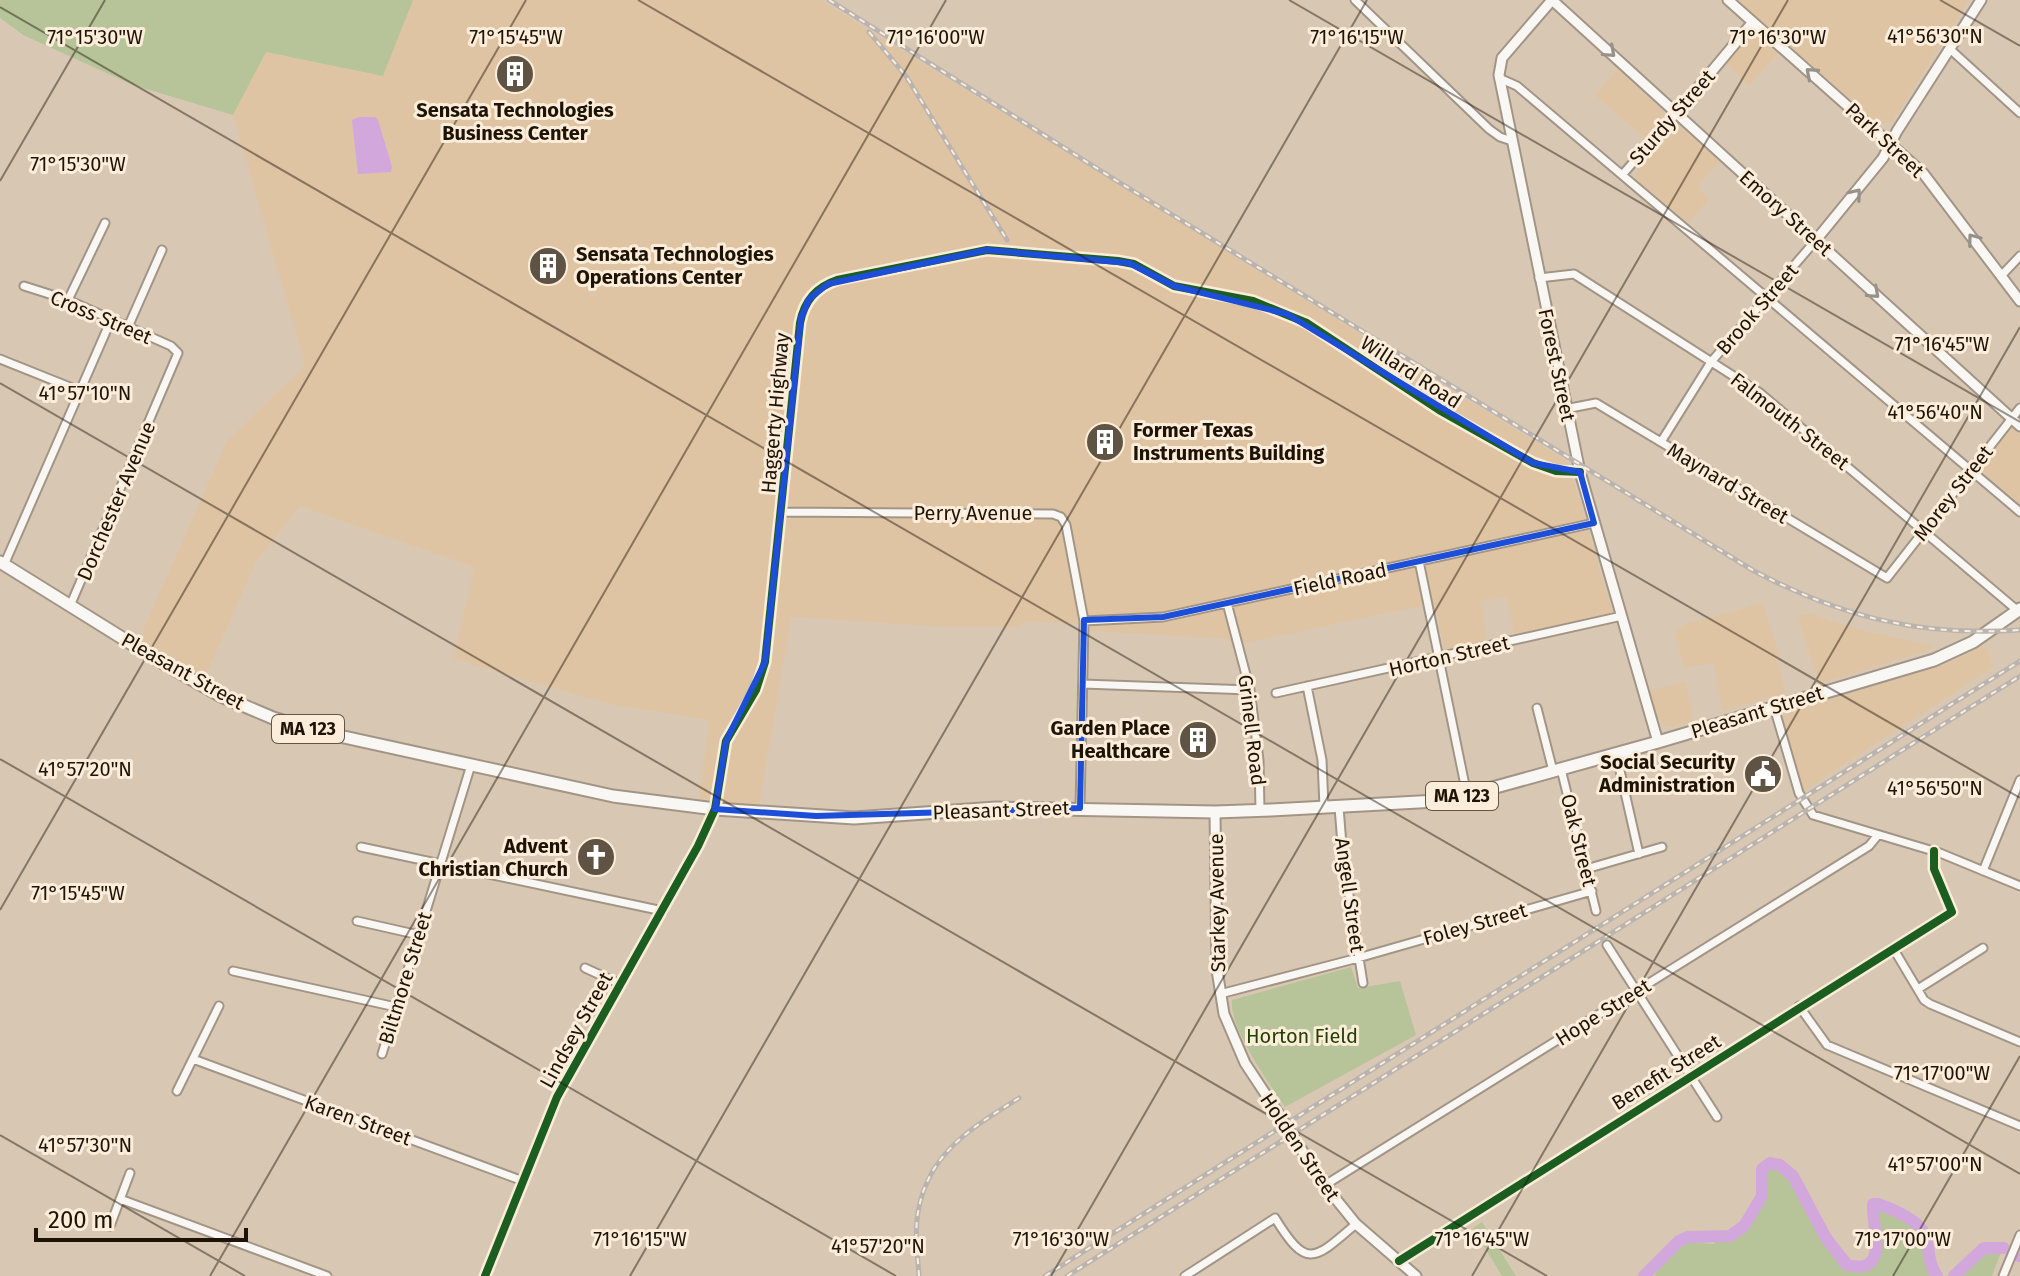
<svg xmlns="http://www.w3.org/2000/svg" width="2020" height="1276" font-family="'Fira Sans',sans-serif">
  <rect width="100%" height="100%" fill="#d8c8b3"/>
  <!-- built -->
  <path fill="#dfc4a3" d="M413,0h407l748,462 45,152 -99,20 -8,-37 -25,4 6,39 -42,10 -11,-47 -203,43 -2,-7 -140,-8v-7l-21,-1 -46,-1 -1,5 -88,-1 -142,-9 -32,189 -60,-7 10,-79 -100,-16 -155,-45 20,-92 -174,-61 -44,56 -52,118 -66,-39 89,-200 78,-76 -72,-250 32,-63 118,24z
    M1738,0h231l-77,122 -13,2z
    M1754,35l5,1 19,17 -29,33 -23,-23 23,-26z
    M1617,69l48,44 -21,25 -49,-43z
    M1677,125l43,37 -23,25 12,12 -20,24 -54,-45v-4z
    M2013,427l7,7v70l-41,-36z
    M1762,603l18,54 -4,2 10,34 -64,18 -8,-48 -30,5 -9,-36 8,-7z
    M1809,613l47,16 74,16 2,4 -113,35 -22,-68z
    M1986,645l7,22 -191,125 -20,-70 4,-9 160,-49z
    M1686,682l7,39 -22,6 -7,-1 -7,-9 -8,-26z"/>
  <!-- green -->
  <path fill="#b7c499" d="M0,0h413l-30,76 -117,-24 -33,63 -100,-30 -110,-50 -23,-17z
    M1351,967l7,21 42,-7 16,54 -131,72c-16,-24 -56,-79 -53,-107z
    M1770,1163l10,2 13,11 33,62 21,27c45,11 24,-40 26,-61h5c15,5 45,18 48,34 4,14 2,25 11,38h-283l25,-35 35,3 2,-7c21,-1 43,-18 46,-41 2,-8 -1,-18 0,-27z
    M1482,1222l34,54h-14l-29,-48z
    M2003,1247l-11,29h-38l30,-28z"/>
  <!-- water -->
  <path fill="#d2a7dc" d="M359,117h16l3,3 14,47 -1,5 -33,2 -6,-54z"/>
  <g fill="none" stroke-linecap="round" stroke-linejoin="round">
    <!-- river -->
    <path stroke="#d2a7dc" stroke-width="12" d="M2017,1255l3,1
      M1644,1276l35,-35 9,-4 42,-1 14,-10 18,-30v-27l8,-6 10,2 13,11 33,62 21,27c45,11 24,-40 26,-61h5c15,5 45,18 48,34 4,14 2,25 11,38
      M1954,1276l30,-28h20"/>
    <!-- minor casing -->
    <g stroke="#a29585" stroke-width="11">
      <path id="minor" d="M1355,0l134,129 11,8 12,4
        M1951,50l69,63
        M1499,78l18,8 503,426
        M1622,175l55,-62
        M2001,276l19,-20
        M1539,278l35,-4 186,119 258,218
        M24,286l44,14 103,46 7,7 -108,253
        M68,300l37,-77
        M128,327l34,-77
        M0,359l80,32
        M1565,409l31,-6 291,175 133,-170
        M1661,442l50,-80 105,-122
        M782,512l271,2 8,3 5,8 18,96 -4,187
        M1419,561l48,234
        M4,565l107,-245
        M1227,603l23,87 9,70 1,50
        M1084,621l79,-4 431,-94
        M1083,684l167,6
        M1307,686l15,74 2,47
        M1276,693l346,-77
        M1774,707l25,86 14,22 127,38 80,33
        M1537,708l16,63
        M1616,753l23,101
        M1561,769l35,142
        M1339,807l4,50 20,126
        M361,847l302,64
        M1586,869l76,-22
        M1983,871l37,-91
        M357,921l62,14
        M1607,945l110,172
        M1893,948l31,52 6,4 90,38
        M585,968l35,16
        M233,971l163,36
        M1918,989l65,-41
        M1220,994l138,-36 234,-67
        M1799,1006l28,39 193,81
        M382,1054l89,-289
        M193,1059l330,122
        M177,1091l42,-85
        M1325,1185l544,-339 9,-11
        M120,1199l207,77
        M110,1226l20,-53
        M1399,1261l553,-349 -18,-43v-18
        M485,1276l72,-179 141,-251 17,-37 11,-68 30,-51 9,-28 35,-339c4,-22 16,-36 37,-43l150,-30 131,11 16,3 40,22 79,15 54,22 132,87 94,53 23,8 24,1
        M1185,1276l90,-58c32,52 39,42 81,6
        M2003,1276l17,-41"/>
    </g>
    <!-- major casing -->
    <g stroke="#a29585" stroke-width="13">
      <path id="major" d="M1552,0l-50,58 -3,17 81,397 78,270
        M1552,0l468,426
        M1728,0l195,173 97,128
        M1677,113l76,-91
        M1816,240l67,-82 14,-27 84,-131
        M1215,812l2,158 7,44 21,49 33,50
        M1297,1143l34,50 25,31 60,52"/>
    </g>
    <!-- highway casing -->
    <g stroke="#a29585" stroke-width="15">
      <path id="highway" d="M0,562l156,97 65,37 52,22 39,12 301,66 102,13 139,9 142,-10 219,4 56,-2 166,-9 30,-6 191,-53 276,-82 39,-18 47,-33"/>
    </g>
    <!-- minor -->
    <use href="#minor" stroke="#f9f7f4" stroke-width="7"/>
    <!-- major -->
    <use href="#major" stroke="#f9f7f4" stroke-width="9"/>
    <!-- highway -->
    <use href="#highway" stroke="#f9f7f4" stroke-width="11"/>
    <!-- rail casing -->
    <g stroke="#b9b4af" stroke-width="5">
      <path id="rail" d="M829,0l288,181 637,390c88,46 167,66 266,59
        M869,32l37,44 101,164
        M919,1276c-1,-18 -4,-37 -2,-56 7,-65 53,-91 102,-122
        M1045,1276l975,-615
        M1067,1276l953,-600"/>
    </g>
    <!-- rail -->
    <use href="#rail" stroke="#fcedda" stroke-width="2" stroke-dasharray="6" stroke-linecap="butt"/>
    <!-- major-bridge casing -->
    <g stroke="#a29585" stroke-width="13" stroke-linecap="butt">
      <path id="major-bridge" d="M1278,1113l19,30"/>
    </g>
    <!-- major-bridge -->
    <use href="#major-bridge" stroke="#f9f7f4" stroke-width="9"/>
    <!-- cycleway casing -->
    <g stroke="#fcedda" stroke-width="13">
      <path id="cycleway" d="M1399,1261l553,-349 -18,-43v-18
        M485,1276l72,-179 141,-251 17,-37 11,-68 30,-51 9,-28 35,-339c4,-22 16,-36 37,-43l150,-30 131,11 16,3 40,22 79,15 54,22 132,87 94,53 23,8 24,1"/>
    </g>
    <!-- cycleway -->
    <use href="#cycleway" stroke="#1b5e20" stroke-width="8"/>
  </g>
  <!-- one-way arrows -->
  <defs><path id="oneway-chevron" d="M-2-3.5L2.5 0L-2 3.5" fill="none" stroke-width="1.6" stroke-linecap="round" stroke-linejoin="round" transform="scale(2)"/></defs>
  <g stroke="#969189">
    <use href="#oneway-chevron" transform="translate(1610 52) rotate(42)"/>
    <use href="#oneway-chevron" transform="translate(1811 73) rotate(-139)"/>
    <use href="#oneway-chevron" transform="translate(1856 194) rotate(-51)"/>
    <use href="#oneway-chevron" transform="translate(1973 239) rotate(-127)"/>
    <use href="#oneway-chevron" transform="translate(1874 293) rotate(42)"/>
  </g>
  <!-- marked area -->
  <path fill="none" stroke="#1d4ed8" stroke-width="6" stroke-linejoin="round" d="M987,250l142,13 45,23 113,28 246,149 47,9 14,51 -431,94 -79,3 -4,188 -264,8 -101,-7 11,-68 39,-79 36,-344 8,-19 19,-15z"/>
  <!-- ticks -->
  <path fill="none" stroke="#1e1406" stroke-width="2" stroke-opacity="0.45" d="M638,0l1382,798M1289,0l731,422M1940,0l80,46M0,7l2020,1167M0,181l105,-181M0,383l1547,893M0,759l896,517M0,910l526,-910M0,1135l245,141M210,1276l736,-1276M630,1276l737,-1276M1051,1276l737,-1276M1472,1276l548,-949M1893,1276l127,-220"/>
  <!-- icons -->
  <defs>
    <g id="building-disc" transform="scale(2)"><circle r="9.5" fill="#5f5343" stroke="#fcedda"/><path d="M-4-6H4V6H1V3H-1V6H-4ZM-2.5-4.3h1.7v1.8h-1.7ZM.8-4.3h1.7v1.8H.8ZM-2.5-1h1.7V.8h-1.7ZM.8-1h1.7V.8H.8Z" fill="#fff"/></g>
    <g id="civic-disc" transform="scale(2)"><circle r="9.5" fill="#5f5343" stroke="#fcedda"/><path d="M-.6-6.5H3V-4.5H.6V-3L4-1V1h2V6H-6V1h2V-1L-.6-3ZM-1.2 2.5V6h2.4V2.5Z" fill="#fff"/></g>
    <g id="church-disc" transform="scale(2)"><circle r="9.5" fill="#5f5343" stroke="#fcedda"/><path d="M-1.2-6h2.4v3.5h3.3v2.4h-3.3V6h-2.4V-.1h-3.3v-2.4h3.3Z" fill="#fff"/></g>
  </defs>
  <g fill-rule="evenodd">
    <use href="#building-disc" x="515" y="74"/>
    <use href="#building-disc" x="548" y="266"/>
    <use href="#building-disc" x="1105" y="442"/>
    <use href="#building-disc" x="1198" y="740"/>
    <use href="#civic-disc" x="1763" y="774"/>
    <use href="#church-disc" x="596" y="857"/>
  </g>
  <g text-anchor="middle" stroke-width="6" stroke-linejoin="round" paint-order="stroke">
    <!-- shield labels -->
    <g fill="#fcedda" stroke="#615546" stroke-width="2">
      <rect x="272" y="715" width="72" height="28" rx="6"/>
      <rect x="1426" y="782" width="72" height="28" rx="6"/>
    </g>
    <g font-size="18" font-weight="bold" fill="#1e1406">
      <text x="308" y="735">MA 123</text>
      <text x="1462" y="802">MA 123</text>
    </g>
    <!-- poi labels -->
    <g font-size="20" font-weight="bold" fill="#1e1406" stroke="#fcedda" text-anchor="end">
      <text x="515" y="117" text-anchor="middle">Sensata Technologies<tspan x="515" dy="23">Business Center</tspan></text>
      <text x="576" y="261" text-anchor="start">Sensata Technologies<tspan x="576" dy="23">Operations Center</tspan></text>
      <text x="1133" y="437" text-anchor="start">Former Texas<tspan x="1133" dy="23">Instruments Building</tspan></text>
      <text x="1170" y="735">Garden Place<tspan x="1170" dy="23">Healthcare</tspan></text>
      <text x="1735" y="769">Social Security<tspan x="1735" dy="23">Administration</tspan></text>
      <text x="568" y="853">Advent<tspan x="568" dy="23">Christian Church</tspan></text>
    </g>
    <!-- street labels -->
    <g font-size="20" fill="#1e1406" stroke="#fcedda">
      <text transform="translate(1672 117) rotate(-49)" y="7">Sturdy Street</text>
      <text transform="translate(1885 140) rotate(43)" y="7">Park Street</text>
      <text transform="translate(1786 213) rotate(42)" y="7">Emory Street</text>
      <text transform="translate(1757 309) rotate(-49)" y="7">Brook Street</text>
      <text transform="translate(101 317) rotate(23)" y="7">Cross Street</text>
      <text transform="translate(1557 365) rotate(78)" y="7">Forest Street</text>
      <text transform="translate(1411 372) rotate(33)" y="7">Willard Road</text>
      <text transform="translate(775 413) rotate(-85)" y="7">Haggerty Highway</text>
      <text transform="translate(1790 421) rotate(38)" y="7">Falmouth Street</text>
      <text transform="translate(1728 483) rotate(31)" y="7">Maynard Street</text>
      <text transform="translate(1953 493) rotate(-52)" y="7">Morey Street</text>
      <text transform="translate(116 501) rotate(-67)" y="7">Dorchester Avenue</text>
      <text x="973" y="520">Perry Avenue</text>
      <text transform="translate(1340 579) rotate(-12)" y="7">Field Road</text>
      <text transform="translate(1449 656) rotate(-13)" y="7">Horton Street</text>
      <text transform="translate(183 671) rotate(29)" y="7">Pleasant Street</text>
      <text transform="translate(1757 712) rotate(-17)" y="7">Pleasant Street</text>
      <text transform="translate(1252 730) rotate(83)" y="7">Grinell Road</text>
      <text transform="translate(1001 810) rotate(-2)" y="7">Pleasant Street</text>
      <text transform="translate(1579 840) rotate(76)" y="7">Oak Street</text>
      <text transform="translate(1350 895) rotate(82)" y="7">Angell Street</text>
      <text transform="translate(1217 903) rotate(-91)" y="7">Starkey Avenue</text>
      <text transform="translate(1475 924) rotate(-16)" y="7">Foley Street</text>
      <text transform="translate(405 978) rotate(-73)" y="7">Biltmore Street</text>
      <text transform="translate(1603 1012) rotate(-32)" y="7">Hope Street</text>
      <text transform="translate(576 1030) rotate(-61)" y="7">Lindsey Street</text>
      <text transform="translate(1666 1072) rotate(-32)" y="7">Benefit Street</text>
      <text transform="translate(358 1120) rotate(20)" y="7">Karen Street</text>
      <text transform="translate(1300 1147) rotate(56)" y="7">Holden Street</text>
    </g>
    <!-- park labels -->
    <g font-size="20" fill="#224100" stroke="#fcedda">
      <text x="1302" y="1043">Horton Field</text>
    </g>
  </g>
  <g font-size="20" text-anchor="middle" fill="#1e1406" stroke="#fcedda" stroke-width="6" stroke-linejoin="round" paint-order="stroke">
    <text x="1935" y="43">41°56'30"N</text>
    <text x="95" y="44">71°15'30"W</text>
    <text x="516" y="44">71°15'45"W</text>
    <text x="936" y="44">71°16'00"W</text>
    <text x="1357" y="44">71°16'15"W</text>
    <text x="1778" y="44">71°16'30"W</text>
    <text x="78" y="171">71°15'30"W</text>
    <text x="1942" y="351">71°16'45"W</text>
    <text x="85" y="400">41°57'10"N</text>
    <text x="1935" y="419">41°56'40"N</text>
    <text x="85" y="776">41°57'20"N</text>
    <text x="1935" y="795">41°56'50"N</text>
    <text x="78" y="900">71°15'45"W</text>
    <text x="1942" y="1080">71°17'00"W</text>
    <text x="85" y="1152">41°57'30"N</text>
    <text x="1935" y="1171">41°57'00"N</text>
    <text x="640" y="1246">71°16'15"W</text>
    <text x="1061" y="1246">71°16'30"W</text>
    <text x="1482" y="1246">71°16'45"W</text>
    <text x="1903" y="1246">71°17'00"W</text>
    <text x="878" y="1253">41°57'20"N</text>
  </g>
  <!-- scale -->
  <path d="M36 1228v12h210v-12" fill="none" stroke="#1e1406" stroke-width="4"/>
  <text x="48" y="1228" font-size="24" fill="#1e1406" stroke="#fcedda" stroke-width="6" paint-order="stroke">200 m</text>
</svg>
